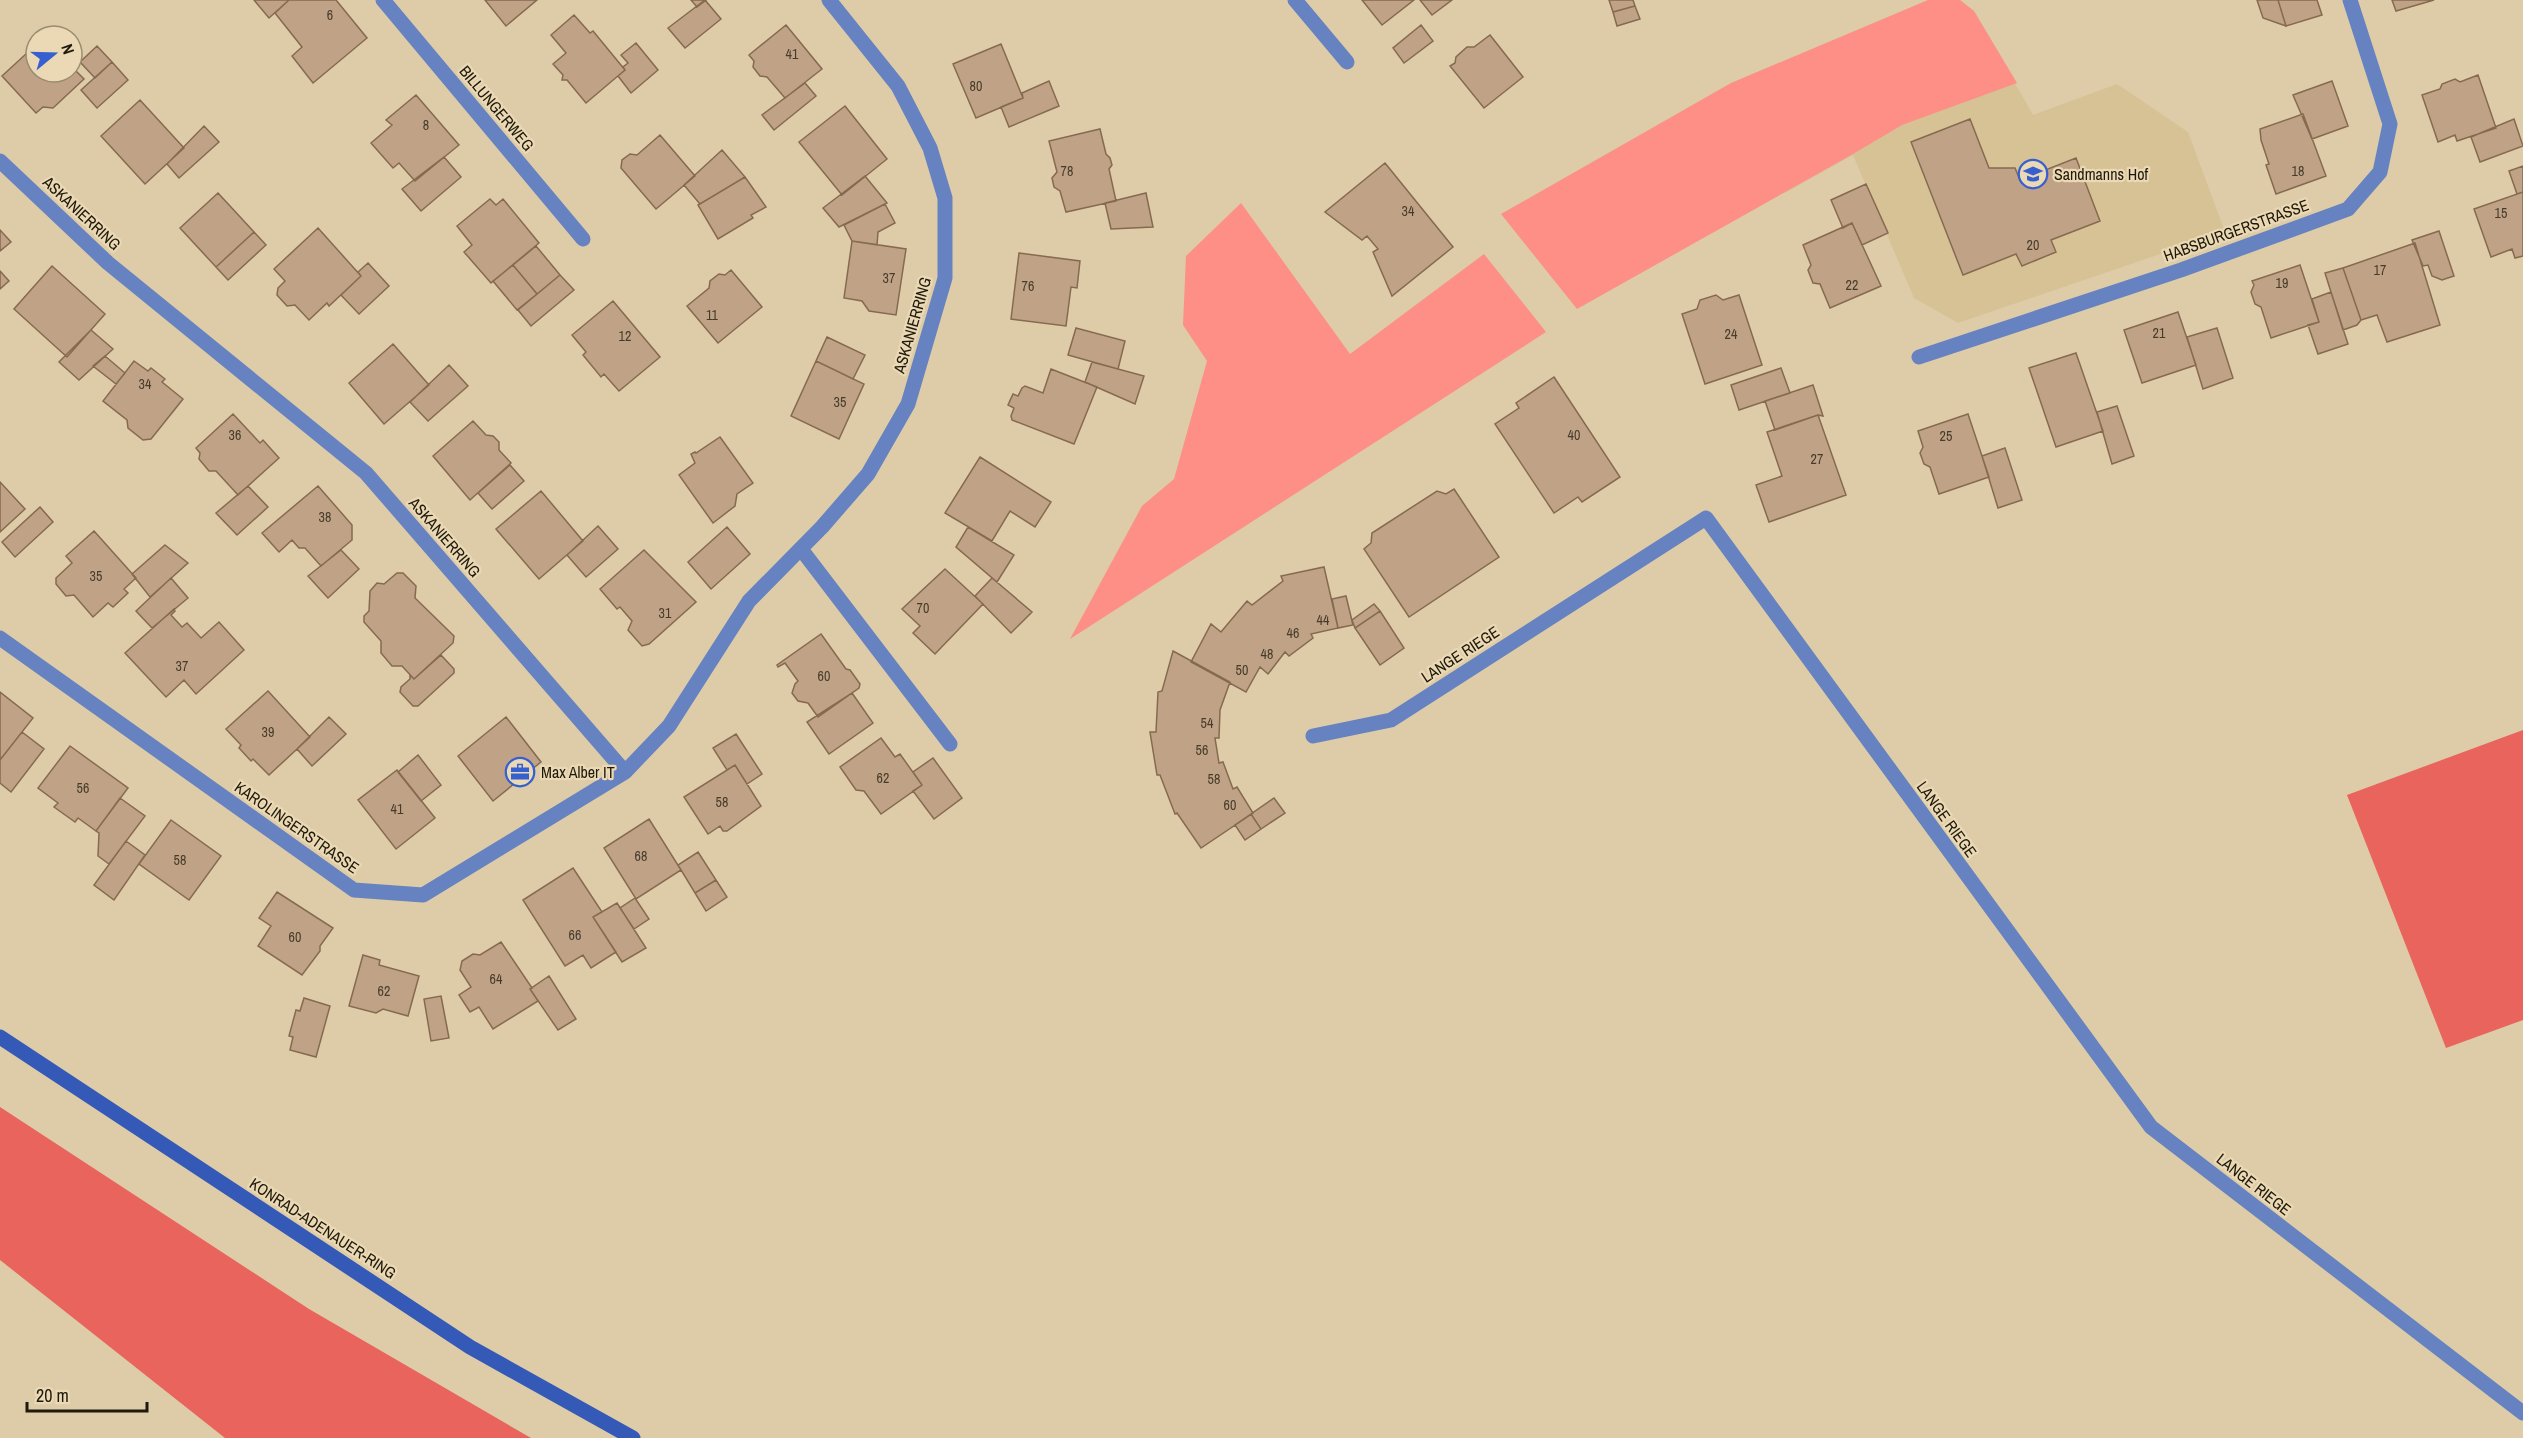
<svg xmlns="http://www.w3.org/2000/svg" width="2523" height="1438" font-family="'Archivo Narrow',sans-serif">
  <rect width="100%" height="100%" fill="#ddcca7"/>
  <!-- built -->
  <path fill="#d7c296" d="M1928,0h32l14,11 59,104 84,-31 71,48 37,100 -267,91 -44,-25 -61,-143 -70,39z"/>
  <!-- green -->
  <path fill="#fd8f86" d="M1928,0h32l14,11 43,72 -115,42 -49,29 -276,155 -76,-95 230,-131z
    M1241,203l109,151 134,-100 62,78 -476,307 72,-133 32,-27 33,-118 -24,-36 3,-69z"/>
  <!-- forest -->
  <path fill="#e8645d" d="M2523,730v290l-77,28 -99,-253z
    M0,1107l309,202 222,129h-306l-225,-178z"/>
  <!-- building -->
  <path fill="#c0a387" stroke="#866a50" stroke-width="1.5" d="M254,0h35l-20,18z
    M289,0h47l31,38 -54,45 -21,-27 10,-9 -27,-34z
    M485,0h52l-31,26z
    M691,0h15l-9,7z
    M705,0l16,19 -36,29 -17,-20z
    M1362,0h52l-32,25z
    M1420,0h32l-20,15z
    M1609,0h24l2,6 -22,6z
    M2257,0h21l8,26 -23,-8z
    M2278,0h39l5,15 -36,11z
    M2392,0h42l-38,11z
    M1635,6l5,13 -23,7 -4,-14z
    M574,15l16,18 3,-2 32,39 -39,33 -19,-23h-5l1,-5 -10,-11 13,-11 -15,-18z
    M786,25l36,44 -37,29 -18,-21 -7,-1 -7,-9 1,-6 -5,-6z
    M1421,25l12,16 -29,22 -11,-15z
    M1490,35l33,42 -39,31 -34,-42 5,-3 1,-6 11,-10h7z
    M636,43l22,27 -27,23 -13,-17 7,-6 -2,-3 5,-4 -7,-8z
    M1001,44l22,54 -47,20 -23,-54z
    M97,46l15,16 -17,16 -15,-16z
    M27,53l5,5 4,-4v18h36v-5l12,12 -31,29 -10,-1 -7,6 -34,-37z
    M112,62l16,18 -31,28 -16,-18z
    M2478,75l18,53 -39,13 -2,-6 -17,7 -16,-47 18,-6 2,-5 13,-5 5,3z
    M1049,81l10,25 -50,21 -8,-20 22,-9 -1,-5z
    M2332,81l16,45 -36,13 -19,-44z
    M805,83l11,13 -42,34 -12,-15z
    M416,95l43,50 -44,36 -16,-18 -6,5 -22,-25 21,-18 -6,-5z
    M140,100l44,48 -39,36 -44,-48z
    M845,106l42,53 -45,36 -43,-53z
    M2303,114l23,62 -50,18 -10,-29 3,-1 -8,-24 -1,-11z
    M1970,119l19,49h26l5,12 56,-22 24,63 -49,19 5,12 -34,14 -6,-12 -53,21 -52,-133z
    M2514,119l9,27 -43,16 -9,-25z
    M204,126l15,16 -40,36 -12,-14z
    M1100,129l6,25 4,4 2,7 -3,4 7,32 -50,11 -6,-21 -6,-4 -2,-9 5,-6 -8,-31z
    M660,135l35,41 -39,33 -35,-41 1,-8 8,-6 7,1z
    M722,150l23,27 -45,27 -16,-19z
    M444,157l17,20 -40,34 -19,-22z
    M1385,163l68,84 -61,49 -19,-44 5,-3 -11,-13 -5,4 -37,-28z
    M2523,166v26l-6,2 -8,-23z
    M865,176l22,27 -48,24 -16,-19z
    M745,177l21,30 -15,8 2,3 -35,21 -20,-34z
    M1866,184l22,49 -26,12 -10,-22 -9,5 -12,-28z
    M2523,192v64l-8,2 -3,-9 -21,8 -17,-48z
    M218,193l36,39 -38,35 -36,-39z
    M1146,193l7,34 -42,2 -6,-26z
    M490,199l6,6 7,-6 36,44 -48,40 -27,-31 8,-7 -15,-19z
    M885,204l10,19 -17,9 -1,13 -25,-4 -8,-16z
    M1852,223l29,63 -51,22 -10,-24 -7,-1 -5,-13 3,-5 -8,-20z
    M318,228l43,48 -32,30 -2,-3 -18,17 -14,-15 -8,1 -10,-11 1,-7 7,-7 -11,-12z
    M0,230l11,12 -11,9z
    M2439,231l15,45 -12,4 -10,-4 -4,-11 -5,1 -11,-26z
    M254,232l12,13 -38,35 -12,-13z
    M852,241l54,8 -10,66 -27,-4 -7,-10 -18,-3z
    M2415,243l25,82 -53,17 -10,-27 -16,5 -18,-52z
    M536,246l24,29 -23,19 -24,-29z
    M1019,253l61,8 -3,27 -6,-1 -5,39 -55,-7z
    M368,263l21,23 -30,28 -18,-19 20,-19 -3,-4z
    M513,265l24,29 -20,16 -24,-29z
    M2300,265l19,57 -48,16 -10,-31 -6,-3 -4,-12 3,-7 -2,-4z
    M52,266l53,48 -38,43 -53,-48z
    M2343,268l18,52 -4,5 -14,5 -18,-57z
    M731,270l31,37 -44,36 -31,-37 22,-18 1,-7 9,-7 6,1z
    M0,271l9,10 -9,8z
    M560,275l14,15 -43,36 -13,-16z
    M2331,292l17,52 -30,10 -10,-29 11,-3 -7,-23z
    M1716,295l7,5 16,-5 23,70 -57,19 -23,-70 15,-5 3,-9z
    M613,301l47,56 -41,34 -15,-17 -3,3 -18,-22 3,-3 -14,-17z
    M2178,312l18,53 -54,18 -18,-53z
    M1076,328l49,13 -7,28 -50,-14z
    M2217,328l16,50 -30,11 -16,-52z
    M91,330l22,19 -34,31 -20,-18z
    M827,337l38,18 -12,24 -37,-18z
    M393,344l36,41 -45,39 -35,-41z
    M2076,353l27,78 -47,16 -27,-79z
    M105,356l20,17 -9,11 -23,-18z
    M134,361l14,10 3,-3 14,11 -3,3 21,17 -32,40 -8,1 -15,-12 -1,-8 -24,-19z
    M816,361l48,23 -25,55 -48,-23z
    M1092,362l52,14 -9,28 -50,-22z
    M449,365l19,21 -40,35 -18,-19z
    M1781,368l9,25 -51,17 -8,-25z
    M1051,369l46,18 -23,57 -62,-24 -1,-4 3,-8 -6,-3 5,-11 5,2 4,-8 3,-2 18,7z
    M1554,377l66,100 -38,25 -4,-5 -24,16 -59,-89 24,-16 -3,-5z
    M1813,385l10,31 -5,-1 -43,15 -10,-29z
    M2117,406l17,50 -22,8 -15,-52z
    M233,414l27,29 3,-3 16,18 -41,37 -22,-24h-7l-10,-12 1,-6 -4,-5z
    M1968,414l21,63 -50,17 -9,-27 -6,-3 -4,-11 3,-6 -5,-16z
    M1818,415l28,80 -77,27 -13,-37 26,-9 -15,-44z
    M473,421l13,14 7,1 6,6v8l12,13 -41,37 -37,-44z
    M720,437l33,46 -16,11 -2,12 -22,17 -34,-48 16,-12 -4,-9 4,-2 1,1z
    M2005,448l17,52 -24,8 -16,-52z
    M980,457l71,45 -16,25 -25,-16 -18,30 -47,-28z
    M510,465l14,16 -32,28 -14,-16z
    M0,482l25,27 -25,23z
    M248,486l20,21 -31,28 -21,-22z
    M318,486l34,39v15l-31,26 -16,-18h-6l-7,-8 -13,12 -17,-19z
    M1454,489l45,68 -90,60 -45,-68 7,-6 1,-10 65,-42 9,3z
    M541,491l42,50 -44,38 -43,-50z
    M40,507l13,15 -38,35 -13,-15z
    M598,526l20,23 -32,28 -19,-22z
    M727,527l23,27 -39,35 -23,-27z
    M968,527l46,28 -17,27 -41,-35z
    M94,531l42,47 -12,11 4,4 -15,14 -5,-4 -15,14 -19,-22 -8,1 -10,-12v-6l16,-15 -6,-7z
    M165,545l23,18 -38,34 -18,-23z
    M341,550l18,19 -31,29 -20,-22z
    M644,550l52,52 -47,42 -7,2 -14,-16 4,-9 -12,-14 -3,2 -17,-20z
    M1324,567l14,61 -27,6 2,4 -24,18 -4,-4 -17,22 -8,-7 -14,25 -55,-30 20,-38 10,8 26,-31 5,4 31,-24 -2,-5z
    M945,569l38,35 -48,50 -22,-21 7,-7 -18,-17z
    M397,573h6l13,13 -1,12 39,38 -1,7 -39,36 -12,-13h-10l-11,-13v-12l-17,-19v-6l5,-5 1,-20 7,-8 7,1z
    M171,578l17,20 -36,30 -16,-17z
    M992,578l40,34 -21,21 -36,-37z
    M1346,596l7,29 -15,3 -6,-29z
    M1374,604l6,7 -25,17 -3,-8z
    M174,609l1,2 -4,4 11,12 5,-4 14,15 18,-16 25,28 -48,44 -12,-14 -18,17 -41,-44z
    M1380,611l24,37 -24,17 -25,-37z
    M821,634l25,35 4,1 10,14 -1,4 -41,29 -10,-14 -10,-2 -6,-8 3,-9 3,-3 -13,-18 -7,4 -1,-2z
    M1173,651l57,31 -10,28 -1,28h-4l4,25 4,-1 10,27 4,-2 16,26 -52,35 -24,-35 -2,1 -15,-39h-3l-7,-43h6l2,-40 4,-1z
    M441,655l13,14v4l-36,33h-5l-13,-14 1,-5 9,-8v-4l4,4z
    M268,691l42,46 -41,38 -16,-16 -2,2 -12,-13 2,-3 -15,-16z
    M0,692l33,26 -33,42z
    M852,693l21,30 -44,31 -22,-32z
    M329,717l17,17 -34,32 -15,-17z
    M506,717l35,45 -48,39 -35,-45z
    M22,732l22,17 -33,43 -11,-9v-23z
    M736,734l26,40 -15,10 -12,-19 -8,5 -14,-22z
    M881,738l14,19 5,-3 22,31 -41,29 -17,-23 -8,-1 -16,-23z
    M70,746l58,42 -32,43 -18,-13 -3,4 -21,-15 4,-4 -20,-15z
    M418,755l23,30 -20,16 -23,-29z
    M933,758l29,40 -28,21 -21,-28 9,-6 -9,-13z
    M735,765l26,41 -34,25h-4l-3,-5 -12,8 -24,-37z
    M397,770l38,48 -39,31 -38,-49z
    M120,798l25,18 -36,48 -11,-8 1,-23 -3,-2z
    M1274,798l11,15 -24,16 -10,-15z
    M1251,814l10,15 -16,11 -10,-15z
    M649,819l32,51 -45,29 -32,-51z
    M171,820l50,36 -32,44 -50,-36z
    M126,841l19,14 -31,45 -20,-15z
    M698,852l18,28 -21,13 -17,-28z
    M573,868l29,44 -9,5 23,35 -25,16 -8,-13 -18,11 -42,-66z
    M716,880l11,17 -21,14 -11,-18z
    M277,892l56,36 -13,18v5l-18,24 -44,-29 13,-20 -12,-8z
    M635,898l14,21 -15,10 -14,-21z
    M617,903l29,45 -24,14 -29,-45z
    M501,942l31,46 -2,1 8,12 -45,28 -14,-22 -9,5 -11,-17 12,-8 -11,-17 2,-9 11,-7 7,1z
    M363,955l17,5 -1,5 40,11 -11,40 -25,-7 -7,4 -27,-7z
    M549,976l27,43 -18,11 -28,-41z
    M441,996l8,42 -18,3 -7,-42z
    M304,998l26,8 -14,51 -26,-7 3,-13 -4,-1 7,-26 4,1z"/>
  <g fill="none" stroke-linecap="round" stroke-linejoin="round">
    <!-- street -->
    <path stroke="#6682c1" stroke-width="15" d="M383,0l200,239
      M1295,0l52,62
      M0,161l108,102 258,210 259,299 44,-46 80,-125 73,-74 46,-53 40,-70 37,-126v-80l-15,-50 -32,-62 -69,-86
      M1919,357l262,-87 167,-61 32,-37 10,-48 -40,-124
      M801,549l149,195
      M0,638l354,252 69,5 202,-123
      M1313,736l78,-16 315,-202 445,609 372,286"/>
    <!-- secondary -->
    <path stroke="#3559b6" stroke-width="15" d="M0,1037l470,310 163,91"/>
  </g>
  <!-- icons -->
  <defs>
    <g id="school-ring" transform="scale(1.5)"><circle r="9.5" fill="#ead9b4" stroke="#365fd0" stroke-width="1.5"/><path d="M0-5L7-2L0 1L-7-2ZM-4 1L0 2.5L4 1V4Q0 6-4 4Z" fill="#365fd0"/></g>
    <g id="office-ring" transform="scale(1.5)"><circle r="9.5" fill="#ead9b4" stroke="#365fd0" stroke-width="1.5"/><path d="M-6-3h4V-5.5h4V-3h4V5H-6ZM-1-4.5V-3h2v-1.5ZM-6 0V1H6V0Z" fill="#365fd0"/></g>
  </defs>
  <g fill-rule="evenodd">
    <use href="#school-ring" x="2033" y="174"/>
    <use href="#office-ring" x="520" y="772"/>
  </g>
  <g text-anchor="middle" stroke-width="4.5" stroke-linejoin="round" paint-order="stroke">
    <!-- number labels -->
    <g font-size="14" fill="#473c2a">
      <text x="330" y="20">6</text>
      <text x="792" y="59">41</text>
      <text x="976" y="91">80</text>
      <text x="426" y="130">8</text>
      <text x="1067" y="176">78</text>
      <text x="2298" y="176">18</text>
      <text x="1408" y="216">34</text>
      <text x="2501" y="218">15</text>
      <text x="2033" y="250">20</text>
      <text x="2380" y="275">17</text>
      <text x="889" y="283">37</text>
      <text x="2282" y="288">19</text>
      <text x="1852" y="290">22</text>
      <text x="1028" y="291">76</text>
      <text x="712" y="320">11</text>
      <text x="2159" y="338">21</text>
      <text x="1731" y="339">24</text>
      <text x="625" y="341">12</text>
      <text x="145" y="389">34</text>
      <text x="840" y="407">35</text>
      <text x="235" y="440">36</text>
      <text x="1574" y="440">40</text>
      <text x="1946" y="441">25</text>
      <text x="1817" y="464">27</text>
      <text x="325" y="522">38</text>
      <text x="96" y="581">35</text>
      <text x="923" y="613">70</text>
      <text x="665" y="618">31</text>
      <text x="1323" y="625">44</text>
      <text x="1293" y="638">46</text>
      <text x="1267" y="659">48</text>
      <text x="182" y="671">37</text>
      <text x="1242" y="675">50</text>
      <text x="824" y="681">60</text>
      <text x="1207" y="728">54</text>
      <text x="268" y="737">39</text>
      <text x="1202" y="755">56</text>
      <text x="883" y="783">62</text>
      <text x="1214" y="784">58</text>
      <text x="83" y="793">56</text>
      <text x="722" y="807">58</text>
      <text x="1230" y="810">60</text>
      <text x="397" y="814">41</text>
      <text x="641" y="861">68</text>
      <text x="180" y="865">58</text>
      <text x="575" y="940">66</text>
      <text x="295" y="942">60</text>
      <text x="496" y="984">64</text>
      <text x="384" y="996">62</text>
    </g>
    <!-- street labels -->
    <g font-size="16" fill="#1f190b" stroke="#ead9b4">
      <text transform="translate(497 108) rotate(50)" y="6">BILLUNGERWEG</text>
      <text transform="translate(82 213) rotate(43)" y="6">ASKANIERRING</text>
      <text transform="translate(2236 230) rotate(-20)" y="6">HABSBURGERSTRASSE</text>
      <text transform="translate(912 325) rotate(-74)" y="6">ASKANIERRING</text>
      <text transform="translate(445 537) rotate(49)" y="6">ASKANIERRING</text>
      <text transform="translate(1460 654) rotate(-33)" y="6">LANGE RIEGE</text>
      <text transform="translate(1947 819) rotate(54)" y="6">LANGE RIEGE</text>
      <text transform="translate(297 827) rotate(35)" y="6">KAROLINGERSTRASSE</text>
      <text transform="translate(2254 1184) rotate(38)" y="6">LANGE RIEGE</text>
      <text transform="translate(323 1228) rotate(33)" y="6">KONRAD-ADENAUER-RING</text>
    </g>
    <!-- poi labels -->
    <g font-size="16" fill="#1f190b" stroke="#ead9b4" text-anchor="start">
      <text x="2054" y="180">Sandmanns Hof</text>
      <text x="541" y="778">Max Alber IT</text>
    </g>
  </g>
  <!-- north arrow -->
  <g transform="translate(54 54) rotate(71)"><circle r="28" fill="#ead9b4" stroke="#998c70" stroke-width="1.5"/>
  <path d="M0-4.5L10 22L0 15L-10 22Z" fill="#365fd0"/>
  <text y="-9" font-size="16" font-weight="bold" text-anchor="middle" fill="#1f190b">N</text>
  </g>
  <!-- scale -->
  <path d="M27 1402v9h120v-9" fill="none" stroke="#1f190b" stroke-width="3"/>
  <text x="36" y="1402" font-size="18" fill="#1f190b" stroke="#ead9b4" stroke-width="4.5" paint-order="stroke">20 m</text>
</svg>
